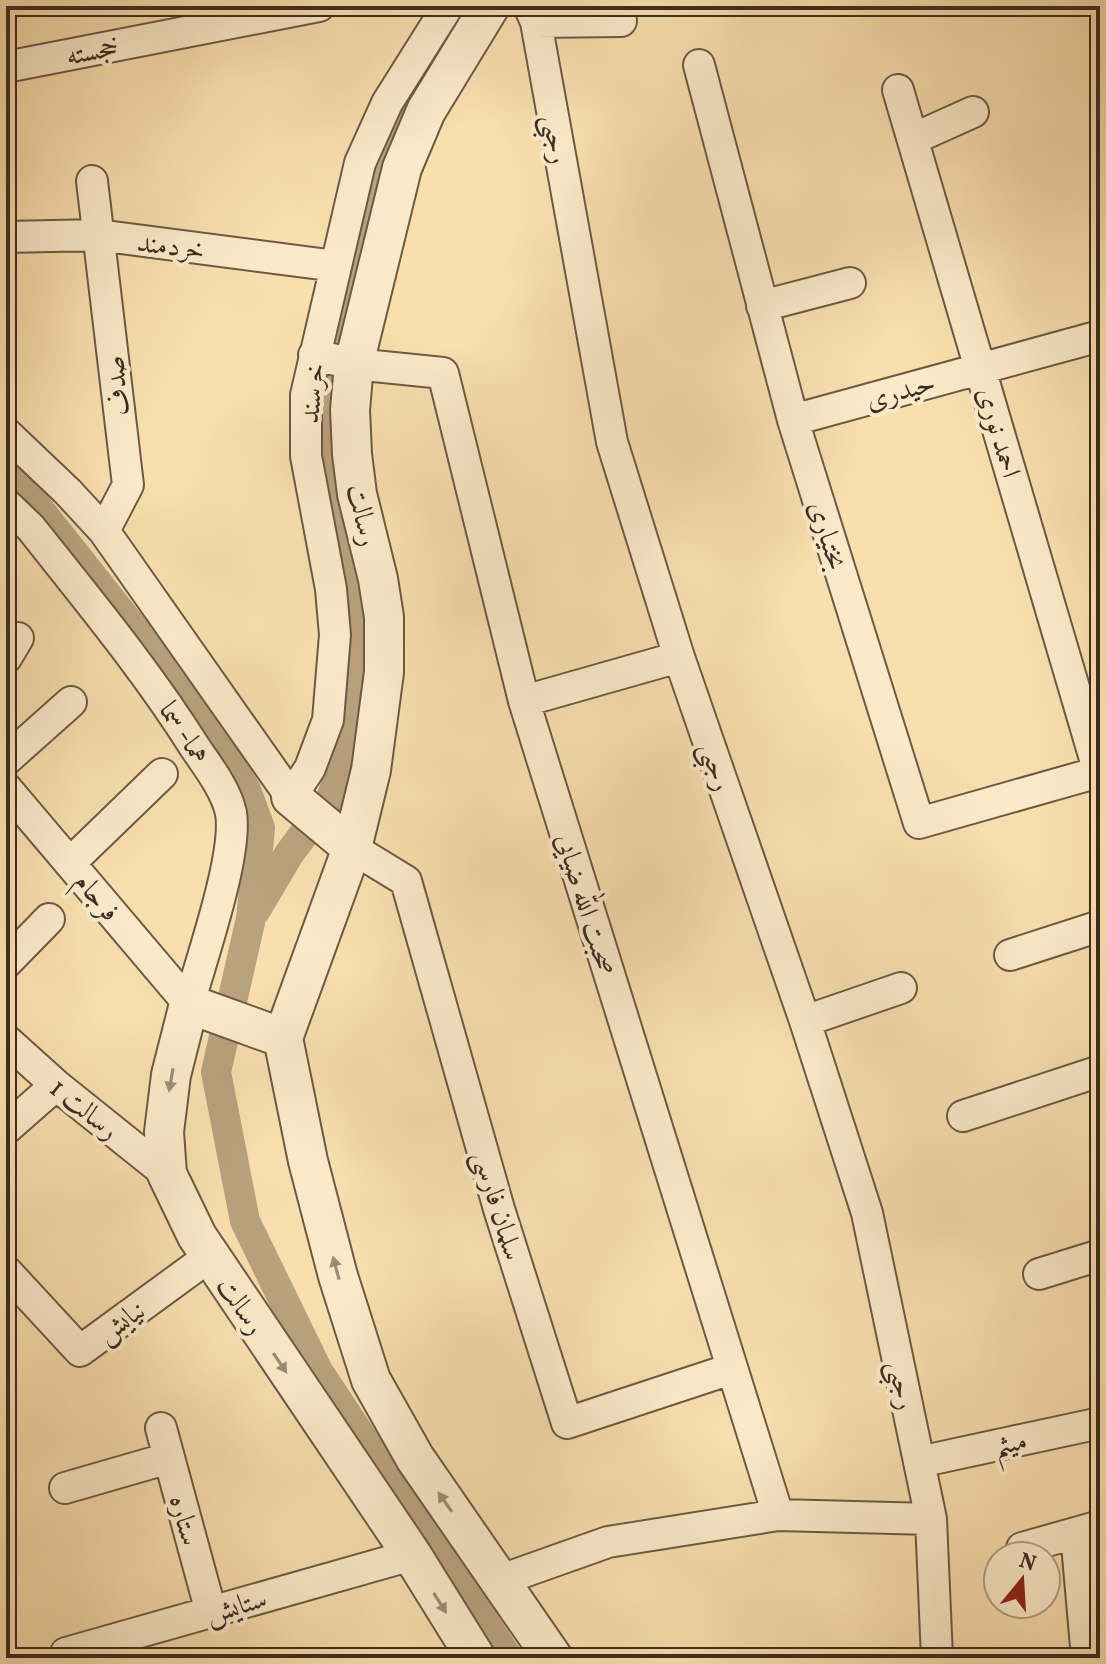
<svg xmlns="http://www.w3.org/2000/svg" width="1106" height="1664" font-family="Vollkorn,Amiri,serif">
  <rect width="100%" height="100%" fill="#f9dfae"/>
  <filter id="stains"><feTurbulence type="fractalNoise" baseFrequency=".0025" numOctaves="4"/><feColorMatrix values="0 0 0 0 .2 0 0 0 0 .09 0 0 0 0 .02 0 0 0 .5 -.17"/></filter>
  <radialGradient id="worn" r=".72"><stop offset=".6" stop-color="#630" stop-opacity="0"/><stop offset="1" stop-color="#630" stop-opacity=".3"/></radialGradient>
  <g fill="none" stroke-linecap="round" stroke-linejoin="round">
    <!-- canal -->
    <path stroke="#b9a27e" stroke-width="30" d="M6,476l17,13 169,213 54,88 14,38 -9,90 -35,154 29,149 73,150 190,287
      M256,910l33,-56 42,-56 16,-42 7,-60 1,-70 -25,-156 -5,-52 1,-43 50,-205 38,-77 32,-46"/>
    <!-- minor casing -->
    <g stroke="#6c5a44" stroke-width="34">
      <path id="minor" d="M529,6l7,16 76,420 67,215 126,364 62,192 64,306 6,139
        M536,22l85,-1
        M699,65l94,355 126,403 180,-51
        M6,67l313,-61
        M898,90l202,686
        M913,139l60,-27
        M92,181l36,304 -24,46
        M6,237l92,-2 238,31
        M762,306l88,-23
        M314,355l40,9 89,9 81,328 254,814
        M793,420l307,-84
        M6,433l62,59 36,39 187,266 19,-29 18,-48 7,-85 -4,-46 -25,-133v-61l54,-232 27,-60 61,-97
        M6,504l25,24c57,72 116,143 165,221 13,19 30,41 35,64 7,42 -30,147 -42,191
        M6,658l12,-20
        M524,701l155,-44
        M6,760l65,-58
        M6,788l183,216
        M352,848l54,33 93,328 68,214 164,-54
        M70,863l92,-89
        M1010,955l90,-29
        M6,963l43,-44
        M805,1021l96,-33
        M6,1040l50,45 111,89
        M963,1116l137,-45
        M6,1129l50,-44
        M6,1271l74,80 130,-95
        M1039,1274l61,-19
        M161,1428l50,184
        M919,1462l181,-39
        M65,1488l104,-30
        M1076,1533l11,125
        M1022,1548l78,-22
        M501,1580l107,-38 170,-27 153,4
        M65,1658l1,-5 346,-98"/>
    </g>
    <!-- tertiary casing -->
    <g stroke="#6c5a44" stroke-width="42">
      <path id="tertiary" d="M490,6l-64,105 -24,57 -48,196 -4,46 2,44 5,40 21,85 6,38v55l-13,98 -19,78 -69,190 25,123 30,115 33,104 44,78 138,200
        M291,797l61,51
        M283,1038l-94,-34 -18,71 -7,57 3,42 30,62 215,319 64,103"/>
    </g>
    <!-- minor -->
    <use href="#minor" stroke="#fbeaca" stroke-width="30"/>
    <!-- tertiary -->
    <use href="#tertiary" stroke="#fbeaca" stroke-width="38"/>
  </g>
  <!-- one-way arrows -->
  <defs><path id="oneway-solid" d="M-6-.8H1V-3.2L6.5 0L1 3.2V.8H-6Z" transform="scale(2)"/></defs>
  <g fill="#9c8c76">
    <use href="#oneway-solid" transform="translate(171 1080) rotate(100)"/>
    <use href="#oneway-solid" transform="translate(336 1268) rotate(-105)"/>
    <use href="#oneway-solid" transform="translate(280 1363) rotate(56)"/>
    <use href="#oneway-solid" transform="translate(445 1502) rotate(-125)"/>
    <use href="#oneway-solid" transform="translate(440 1603) rotate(58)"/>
  </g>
  <g text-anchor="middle" stroke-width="8" stroke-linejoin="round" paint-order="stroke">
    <!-- street labels -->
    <g font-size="28" fill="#3d2d21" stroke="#fbeaca">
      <text transform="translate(92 50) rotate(-11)" y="10">خجسته</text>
      <text transform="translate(557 139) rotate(80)" y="10">رجبی</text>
      <text transform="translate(171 245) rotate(7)" y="10">خردمند</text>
      <text transform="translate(116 386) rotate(-97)" y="10">صدف</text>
      <text transform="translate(900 390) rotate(-16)" y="10">حیدری</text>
      <text transform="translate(311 393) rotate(-84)" y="10">خرسند</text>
      <text transform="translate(1000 432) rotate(74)" y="10">احمد نوری</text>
      <text transform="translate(364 515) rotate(78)" y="10">رسالت</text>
      <text transform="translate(829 535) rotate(73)" y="10">بختیاری</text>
      <text transform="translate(185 732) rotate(57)" y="10">هما- سما</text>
      <text transform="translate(717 766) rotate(71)" y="10">رجبی</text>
      <text transform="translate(98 896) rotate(50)" y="10">فرجام</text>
      <text transform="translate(587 904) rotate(73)" y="10">صحبت الله ضیایی</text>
      <text transform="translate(85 1108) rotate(39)" y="10">رسالت 1</text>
      <text transform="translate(499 1205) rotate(73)" y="10">سلمان فارسی</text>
      <text transform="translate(242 1305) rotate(56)" y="10">رسالت</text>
      <text transform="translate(120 1321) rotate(-36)" y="10">نیایش</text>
      <text transform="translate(903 1385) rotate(78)" y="10">رجبی</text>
      <text transform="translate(1010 1442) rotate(-12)" y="10">میثم</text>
      <text transform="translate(186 1520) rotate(75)" y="10">ستاره</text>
      <text transform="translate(236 1605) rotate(-16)" y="10">ستایش</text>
    </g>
  </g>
  <!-- margin -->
  <rect width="1106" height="1664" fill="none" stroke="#f9dfae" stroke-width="32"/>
  <rect x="8" y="8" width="1090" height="1648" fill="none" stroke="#3d2d21" stroke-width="4"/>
  <rect x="16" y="16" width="1074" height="1632" fill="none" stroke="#3d2d21" stroke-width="2"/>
  <!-- north arrow -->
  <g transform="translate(1022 1580) rotate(18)"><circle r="38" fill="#fbeaca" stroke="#af9e86" stroke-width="2"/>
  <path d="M0-6L14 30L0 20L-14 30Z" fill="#8f2418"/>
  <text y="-12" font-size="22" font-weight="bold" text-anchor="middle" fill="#3d2d21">N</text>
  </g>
  <rect width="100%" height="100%" filter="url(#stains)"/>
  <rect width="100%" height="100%" fill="url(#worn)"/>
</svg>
